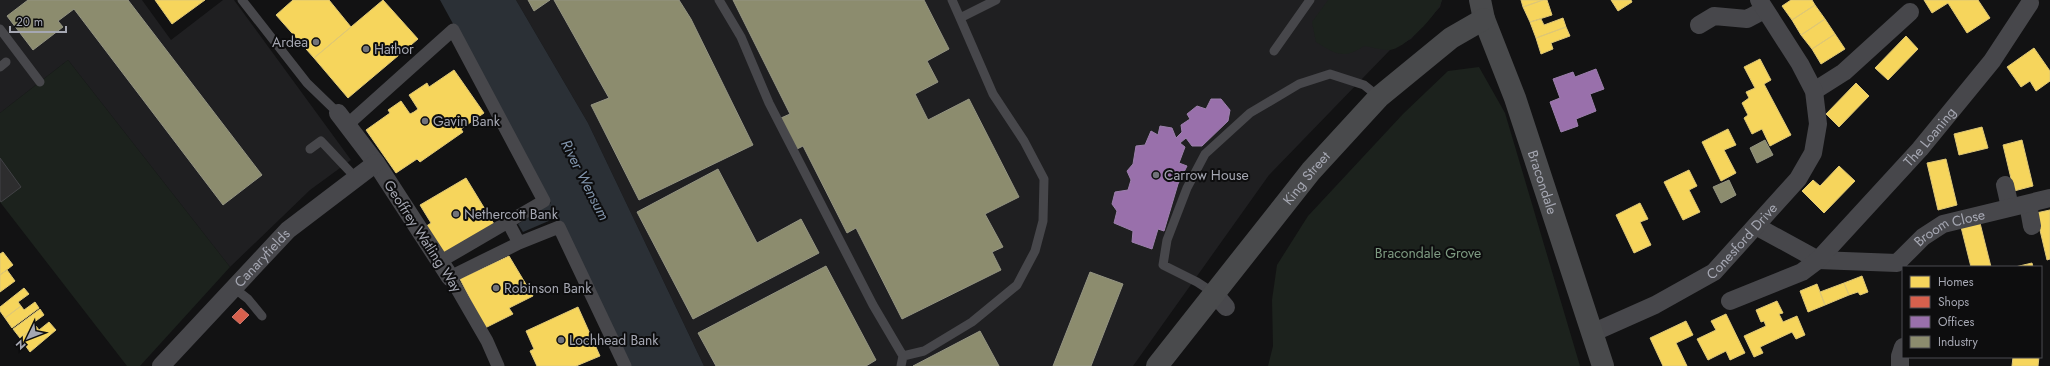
<svg xmlns="http://www.w3.org/2000/svg" width="2050" height="366" font-family="Jost,sans-serif">
  <rect width="100%" height="100%" fill="#121213"/>
  <!-- built -->
  <path fill="#1f1f21" d="M0,0h142l29,40 52,-40h11l117,160 -41,30 -80,77 -162,-207 -68,53z
    M516,0h926l-2,7 -29,32 -21,11 -121,125 -136,191h-429l-116,-243z"/>
  <!-- green -->
  <path fill="#1c221d" d="M1328,0h114c-4,14 -38,50 -53,50 -8,0 -17,-3 -25,-4 -21,14 -28,8 -48,-4l-4,-20z
    M68,60l162,207 -90,99h-13l-127,-164v-89z
    M1479,67l26,46 75,253h-312l5,-20 -1,-46 5,-35 31,-49 95,-102 45,-43z"/>
  <!-- water -->
  <path fill="#2b3036" d="M440,0h76l72,123 116,243h-74l-72,-149 -35,15 -5,-8 33,-21z"/>
  <!-- homes -->
  <path fill="#f6d55c" stroke="#dec776" d="M155,0h50l-33,24z
    M293,0h36l22,27 -37,31 -38,-43z
    M383,0l35,39 -70,59 -34,-40z
    M1521,0h22l-20,7z
    M1543,0h4l5,15 -22,7 -7,-15z
    M1611,0h20l1,2 -14,9z
    M1791,0h21l3,5 -23,15 -10,-14z
    M1924,0h54l12,18 -23,15 -19,-30 -16,10z
    M1815,5l10,14 -24,16 -9,-15z
    M1563,18l3,9 -30,11 -6,-16 11,-3 3,6z
    M1825,19l10,15 -23,15 -11,-14z
    M1566,27l4,9 -19,7 2,6 -12,5 -5,-16z
    M1835,34l10,15 -24,15 -9,-15z
    M1906,36l12,13 -30,31 -13,-12z
    M2034,48l16,23v10l-14,10 -6,-10 -9,6 -14,-20z
    M1760,59l11,21 -7,4 27,51 -21,11 -8,-17 -10,5 -8,-16 4,-3 -6,-12 7,-5 -3,-6 9,-4 -11,-21z
    M454,70l30,43 -23,16 2,3 -43,30 -3,-3 -21,14 -30,-43 24,-17 -2,-3 13,-9 9,13 4,-2 4,-3 -9,-14 18,-12 2,4z
    M1856,83l13,13 -30,31 -13,-13z
    M1982,127l6,21 -29,7 -5,-21z
    M1728,129l8,16 -12,5 12,23 -15,8 -19,-39z
    M2022,140l11,46 -19,5 -11,-46z
    M1946,159l11,46 -19,5 -11,-47z
    M1839,166l16,15 -31,32 -22,-22 11,-11 7,6z
    M1689,170l8,16 -8,4 11,22 -17,8 -19,-38z
    M466,178l28,46 -53,31 -16,-28 6,-4 -11,-18z
    M1640,203l8,16 -8,3 11,23 -17,8 -18,-38z
    M2050,210v49l-3,1 -11,-47z
    M1980,223l11,44h-20l-10,-40z
    M3,252l10,13 -13,10v-21z
    M509,256l24,40 -24,12 4,6 -28,14 -25,-49z
    M2032,263l1,4h-18z
    M7,270l8,11 -15,11v-17z
    M1862,276l6,16 -8,3 -2,-3 -9,3 -5,-12z
    M1844,283l5,12 -24,10 -5,-13z
    M1817,284l8,21 -17,7 -8,-21z
    M24,288l5,6 -11,8 3,4 -16,12 -5,-7v-4z
    M1777,301l6,12 -4,1 4,8 14,-6 8,19 -9,4 -4,-7 -32,15 3,6 -9,4 -10,-21 22,-10 -2,-5 -3,1 -5,-12z
    M35,302l4,6 -27,20 -7,-10 16,-12 3,4z
    M578,307l22,49 -24,10h-39l-7,-15 4,-2 -8,-18z
    M40,309l4,6 -11,8 3,3 -16,12 -7,-9z
    M1726,314l19,39 -15,7 -4,-9 -18,9 -11,-21 19,-9 -5,-9z
    M1686,321l7,14 -17,8 11,23h-24l-13,-28z
    M49,322l7,8 -26,22 -10,-14 16,-12 3,4z
    M2013,357h26l-1,9h-26z"/>
  <!-- shops -->
  <path fill="#d6604d" stroke="#c7756b" d="M241,308l8,7 -9,9 -8,-7z"/>
  <!-- offices -->
  <path fill="#9970ab" stroke="#9d80ad" d="M1596,69l8,20 -14,5 6,17 -20,8 2,7 -17,6 -11,-30 10,-4 -7,-19 20,-7 2,5z
    M1211,99h10l9,11 -2,11 -26,25h-10l-6,-8 -6,5 5,4 -6,16 8,3 -9,18 -14,47 -6,-2 -6,20 -20,-7 1,-11 -19,-8 3,-12 -5,-7 3,-12 13,-2 3,-10 -4,-9 6,-7 3,-18 9,-1 6,-14 7,4 2,-9 12,2 4,10 6,-6 -1,-7 9,-6 -3,-5 10,-8 9,3z"/>
  <!-- industry -->
  <path fill="#8c8c6e" stroke="#949482" d="M28,0h100l134,175 -39,30 -149,-196 -16,12 5,6 -30,23 -26,-34z
    M528,0h22l-16,11z
    M554,0h125l12,19 62,126 -114,55 -48,-95 18,-7z
    M733,0h191l25,49 -22,12 11,21 -23,12 13,26 41,-21 50,98 -34,17 18,33 -11,5 9,18 -99,49 -46,-91 -9,5 -44,-87 -6,3 -16,-31 9,-4z
    M1765,140l8,15 -16,8 -7,-15z
    M718,169l39,74 44,-24 18,34 -126,66 -56,-107z
    M1729,180l7,15 -15,8 -8,-16z
    M826,266l50,94 -10,6h-150l-18,-33z
    M1090,272l33,12 -32,82h-38z
    M980,331l19,35h-86z"/>
  <!-- building -->
  <path fill="#2d2d2e" stroke="#424246" d="M0,158l21,29 -20,15 -1,-2z"/>
  <g fill="none" stroke-linecap="round" stroke-linejoin="round">
    <!-- service -->
    <path stroke="#47474b" stroke-width="9" d="M242,0l65,83 31,30
      M719,0l22,37 28,66 104,202 30,51 21,-5 48,-29 45,-37 18,-34 8,-30 1,-42 -20,-38 -31,-47 -33,-76 36,-18
      M952,0l8,18
      M0,29l40,53
      M1274,51l36,-51
      M0,67l6,-5
      M310,149l11,-8 35,37
      M234,288l14,11 14,17
      M1214,293l-17,-11 -34,-17 4,-25 20,-52 18,-34 45,-41 49,-29 31,-10 34,11 15,12
      M901,366l2,-10"/>
    <!-- pedestrian -->
    <path stroke="#47474b" stroke-width="13" d="M347,125l106,-95 91,171 -36,21 11,21 40,-16 66,139
      M441,261l67,-39
      M498,366l-11,-25 -37,-64 69,-34"/>
    <!-- minor -->
    <g stroke="#47474b" stroke-width="18">
      <path d="M1699,25l15,-9 33,3 17,-9"/>
      <path d="M1814,91l30,-19 66,-60"/>
      <path d="M338,113l38,50 74,114"/>
      <path d="M2005,185l5,22"/>
      <path d="M2028,204l4,22"/>
      <path id="s1" d="M1756,226l62,34 79,3 26,-26 20,-13 107,-26"/>
      <path d="M1214,293l12,14"/>
      <path id="s2" d="M1730,301l72,-29 16,-12 102,-111 72,-88 38,-58"/>
      <path id="s3" d="M1592,333l63,-28 59,-33 84,-93 15,-26 5,-29 -4,-33 -14,-27 -41,-64"/>
      <path id="s4" d="M161,366l127,-136 88,-67"/>
      <path d="M1900,366v-10l3,-9"/>
    </g>
    <!-- primary -->
    <g stroke="#494a4c" stroke-width="22">
      <path id="s5" d="M1480,0l4,19 31,79 88,268"/>
      <path id="s6" d="M1157,366l154,-195 68,-74 72,-59 33,-19"/>
    </g>
  </g>
  <!-- markers -->
  <g fill="#72737a" stroke="#0d0d0e" stroke-width="1.5">
    <circle cx="316" cy="42" r="4"/>
    <circle cx="366" cy="49" r="4"/>
    <circle cx="425" cy="121" r="4"/>
    <circle cx="1156" cy="175" r="4"/>
    <circle cx="456" cy="214" r="4"/>
    <circle cx="496" cy="288" r="4"/>
    <circle cx="561" cy="340" r="4"/>
  </g>
  <g text-anchor="middle" stroke-width="4" stroke-linejoin="round" paint-order="stroke">
    <!-- poi labels -->
    <g font-size="14" fill="#a5a7b2" stroke="#0d0d0e" text-anchor="start">
      <text x="308" y="47" text-anchor="end">Ardea</text>
      <text x="374" y="54">Hathor</text>
      <text x="433" y="126">Gavin Bank</text>
      <text x="1164" y="180">Carrow House</text>
      <text x="464" y="219">Nethercott Bank</text>
      <text x="504" y="293">Robinson Bank</text>
      <text x="569" y="345">Lochhead Bank</text>
    </g>
    <!-- street labels -->
    <g font-size="14" fill="#a5a7b2" stroke="#0d0d0e">
      <text dy="5" stroke="none"><textPath href="#s2" startOffset="264">The Loaning</textPath></text>
      <text dy="5" stroke="none"><textPath href="#s6" startOffset="240">King Street</textPath></text>
      <text dy="5" stroke="none"><textPath href="#s5" startOffset="193">Bracondale</textPath></text>
      <text dy="5" stroke="none"><textPath href="#s1" startOffset="215">Broom Close</textPath></text>
      <text transform="translate(423 236) rotate(57)" y="5">Geoffrey Watling Way</text>
      <text dy="5" stroke="none"><textPath href="#s3" startOffset="178">Conesford Drive</textPath></text>
      <text dy="5" stroke="none"><textPath href="#s4" startOffset="148">Canaryfields</textPath></text>
    </g>
    <!-- park labels -->
    <g font-size="14" fill="#7e9b82" stroke="#0d0d0e">
      <text x="1428" y="258">Bracondale Grove</text>
    </g>
    <!-- water labels -->
    <g font-size="15" font-style="italic" fill="#7f92a9" stroke="#0d0d0e">
      <text transform="translate(585 180) rotate(63)" y="5">River Wensum</text>
    </g>
  </g>
  <!-- legend -->
  <rect x="1902" y="266" width="140" height="92" fill="#0d0d0e" stroke="#4a4b50"/>
  <rect x="1910" y="276" width="20" height="12" fill="#f6d55c" stroke="#4a4b50"/>
  <text x="1938" y="286" font-size="12" fill="#a5a7b2">Homes</text>
  <rect x="1910" y="296" width="20" height="12" fill="#d6604d" stroke="#4a4b50"/>
  <text x="1938" y="306" font-size="12" fill="#a5a7b2">Shops</text>
  <rect x="1910" y="316" width="20" height="12" fill="#9970ab" stroke="#4a4b50"/>
  <text x="1938" y="326" font-size="12" fill="#a5a7b2">Offices</text>
  <rect x="1910" y="336" width="20" height="12" fill="#8c8c6e" stroke="#4a4b50"/>
  <text x="1938" y="346" font-size="12" fill="#a5a7b2">Industry</text>
  <!-- north arrow -->
  <g transform="translate(28 338) rotate(227)" stroke="#0d0d0e" stroke-width="3" paint-order="stroke">
  <path d="M0-3L7 15L0 10L-7 15Z" fill="#a5a7b2"/>
  <text y="-6" font-size="11" font-weight="bold" text-anchor="middle" fill="#a5a7b2">N</text>
  </g>
  <!-- scale -->
  <path d="M10 26v6h56v-6" fill="none" stroke="#a5a7b2" stroke-width="2"/>
  <text x="16" y="26" font-size="12" fill="#a5a7b2" stroke="#0d0d0e" stroke-width="3" paint-order="stroke">20 m</text>
</svg>
